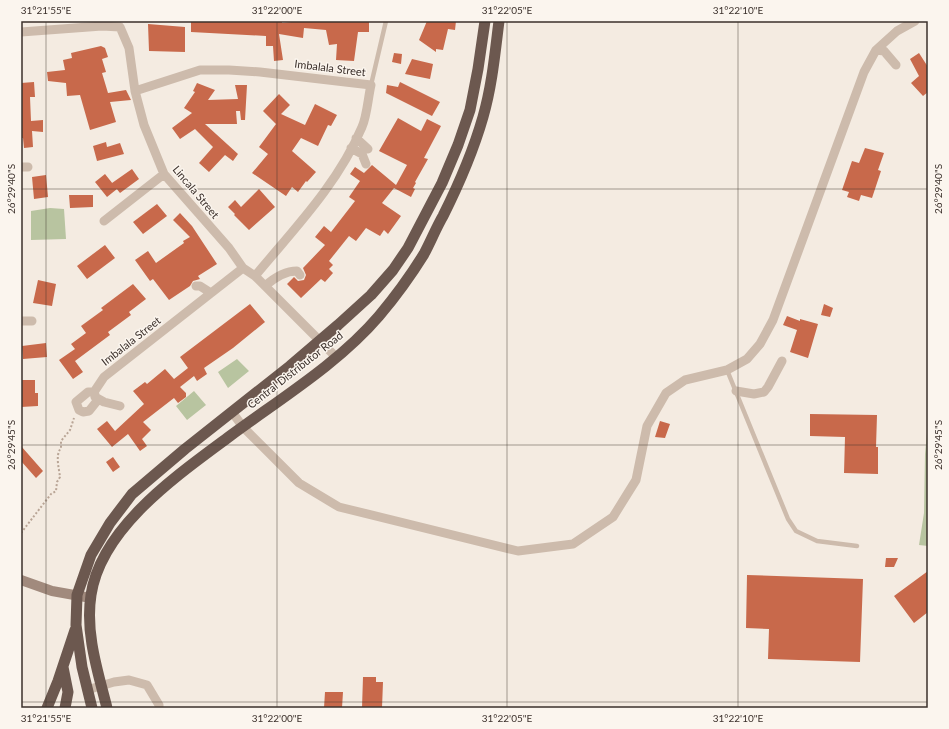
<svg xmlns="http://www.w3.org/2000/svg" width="949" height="729" font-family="Lato,sans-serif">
  <rect width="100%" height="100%" fill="#f4ebe1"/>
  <!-- green -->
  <path fill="#b8c4a0" d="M50,208l14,1 2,30 -35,1v-29z
    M237,359l12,12 -21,17 -10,-16z
    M194,391l12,14 -19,15 -11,-14z
    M928,422v124l-9,-1 5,-32 1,-59z"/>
  <!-- building -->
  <path fill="#c8694b" d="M191,21h91v2l19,-2h68v11h-11l-4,29 -18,-1 1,-16 -8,1 -3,-15 -22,-2 -1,10 -24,-4 4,26 -9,1 -1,-15h-7v-10l-75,-4z
    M427,21h29l-1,9 -7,-1 -5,21 -7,-1v3l-17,-12z
    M148,24l37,3v25l-36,-1z
    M101,46l4,2 3,9 -6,2 4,13 -4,1 6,20 18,-3 5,10 -21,2 6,20 -26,8 -10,-35 -13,1 -1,-13 -18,-2 -1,-9 18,-2 -2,-10 9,-2 -1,-5z
    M394,53l8,1 -1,10 -9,-2z
    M919,53l9,14v25l-5,4 -12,-13 8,-7 -9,-17z
    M412,59l21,5 -3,15 -25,-5z
    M34,82l1,15h-5l1,24 12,-1v12l-11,-1 1,16 -9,1 -1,-10h-2v-55z
    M400,82l40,20 -8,14 -46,-23 1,-8 11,2z
    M197,83l18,7 -7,10 30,-1 -3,-14h12l-2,35h-4l-1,-9h-4l1,13h-32l33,30 -5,7 -8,-6 -16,17 -10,-9 14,-16 -18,-18 -15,10 -8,-11 20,-15 -8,-5 11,-16 -2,-1z
    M279,94l11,11 -9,9 24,11 10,-21 22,11 -6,11 -3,-1 -10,21 -17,-8 -9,13 24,21 -9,10 -1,-1 -8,11 -6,-5 -6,9 -34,-23 16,-19 -9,-7 17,-23 -13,-13z
    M398,118l23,13 6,-12 14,7 -17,32 4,1 -13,23 1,1 -3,5 2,1 -4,8 -17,-9 -12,15 19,13 -13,18 -4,-4 -4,6 -14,-8 -10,13 -7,-5 -20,25 4,4 -4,4 4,4 -8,9 -4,-3 -20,19 -14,-14 7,-7 4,4 6,-1 2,-5 -3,-7 22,-23 -10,-8 9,-11 7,6 24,-31 -6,-4 11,-16 -10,-7 5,-7 9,6 8,-8 24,20 11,-20 -28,-14z
    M106,142l1,5 13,-4 4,11 -27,7 -4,-15z
    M865,148l19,5 -6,17 3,1 -9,27 -11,-3 -2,6 -12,-4 2,-5 -7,-2 10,-29 7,2z
    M132,169l7,10 -19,14 -8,-10z
    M105,174l12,15 -10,8 -12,-15z
    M46,175l2,22 -14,2 -2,-22z
    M259,189l16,18 -26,23 -15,-15 1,-1 -7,-7 7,-7 6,7z
    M69,195h24v12l-23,1z
    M157,204l10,12 -24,18 -10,-12z
    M180,213l12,13 25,38 -19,12 2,3 -7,2 -3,5 -21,14 -16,-21 -3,2 -15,-21 13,-9 8,12 28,-20 -1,-2 7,-4 -17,-17z
    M105,245l10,13 -28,21 -10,-13z
    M38,280l18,4 -4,22 -19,-3z
    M133,284l13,15 -17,13 2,3 -23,17 2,3 -35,26 8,11 -10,7 -14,-19 16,-11 -4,-5 15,-11 -5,-7 22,-16 -2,-2z
    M250,304l15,18 -32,26 -29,20 3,6 -10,7 -3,-5 -14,11 6,6v4l-8,6 -4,-5 -31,24 8,8 -9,9 5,7 -7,5 -12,-17 -16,13 -15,-18 10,-8 8,10 29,-27 -11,-13 12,-9 2,2 18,-15 9,10 14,-11 -8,-11z
    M824,304l9,4 -3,9 -9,-2z
    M787,316l13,5v-2l18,5 -10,34 -18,-6 7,-22 -14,-5z
    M46,343l1,14 -24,2 -1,-13z
    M22,380h13v13h3v13l-17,1z
    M810,414l67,1 -1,32h2v27l-34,-1 1,-36 -35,-1z
    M660,421l10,3 -5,14 -10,-1z
    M21,446l22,25 -7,7 -15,-17z
    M113,457l7,10 -7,5 -7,-10z
    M886,558h12l-4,9h-9z
    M928,571v41l-14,11 -20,-27z
    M747,575l116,4 -3,83 -92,-3 1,-30 -23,-1z
    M363,677h13v5h7l-1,26h-20z
    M325,692h18l-1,16h-18z"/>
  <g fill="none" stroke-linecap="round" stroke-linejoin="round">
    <!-- path -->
    <path stroke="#b9a596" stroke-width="2" stroke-dasharray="2 2" stroke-linecap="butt" d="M21,533l30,-39 5,-3 1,-9 3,-5c-1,-9 -5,-22 1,-29v-7l9,-11 4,-12"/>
    <!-- service -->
    <path stroke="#cdbbac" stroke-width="4.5" d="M371,85l15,-64
      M727,370l61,149 8,12 21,10 40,5"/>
    <!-- minor -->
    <path stroke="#cdbbac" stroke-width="9" d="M21,32l81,-6 18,1 9,21 6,43 9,34 20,49 65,74 14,20 12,8 81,81
      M876,50l8,1 12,14
      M135,91l65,-21h29l31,2 111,13c-3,13 -4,31 -9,42 -24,57 -68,102 -107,149
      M356,138l12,11
      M351,148l11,6 4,10
      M21,167h7
      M104,221l60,-47
      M196,286h4l11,7
      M265,286c9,-8 19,-15 32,-15l3,4
      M21,321h11
      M736,391l18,3 10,-2 4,-5 14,-26
      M88,392h6l3,9 -8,10 -6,1 -4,-2 -3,-8z
      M94,392l10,-15 139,-109
      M95,397l9,5 16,4
      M232,412l11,15 56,56 40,24 179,44 55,-7 40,-27 23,-37 11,-54 19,-33 19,-13 42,-10 20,-11 13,-15 13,-24 91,-248 12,-22 21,-19 18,-10
      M87,690l27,-8 15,-2 18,5 12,20v3"/>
    <!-- secondary -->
    <path stroke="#a18a7d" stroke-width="10" d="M21,580l31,11 39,7"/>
    <!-- trunk -->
    <path stroke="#6c584f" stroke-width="11" d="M63,667l5,25 -3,16
      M47,708l11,-27 17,-51
      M92,708l-10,-41 -6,-42 1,-30 14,-40 19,-32 22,-29 53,-45 105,-83 48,-41 33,-30 22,-25 15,-22 34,-65 16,-38 12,-35 8,-41 7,-48
      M107,708c-9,-36 -22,-75 -16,-113 10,-68 88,-121 139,-159 50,-37 109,-73 149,-120 16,-19 32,-41 45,-62 7,-13 12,-26 19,-38 16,-32 30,-64 40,-99 9,-31 12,-64 16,-96"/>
  </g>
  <!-- ticks -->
  <path fill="none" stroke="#3b302b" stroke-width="1" stroke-opacity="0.45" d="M46,21v687M277,21v687M507,21v687M738,21v687M21,189h907M21,445h907M21,702h907"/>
  <g text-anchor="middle" stroke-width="3" stroke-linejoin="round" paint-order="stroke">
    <!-- street labels -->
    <g font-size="11" fill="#3b302b" stroke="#fbf5ee">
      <text transform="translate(330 68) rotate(7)" y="4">Imbalala Street</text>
      <text transform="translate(196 192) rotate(50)" y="4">Lincala Street</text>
      <text transform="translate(131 341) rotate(-38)" y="4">Imbalala Street</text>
      <text transform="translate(295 370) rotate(-38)" y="4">Central Distributor Road</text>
    </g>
  </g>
  <!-- border -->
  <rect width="949" height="729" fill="none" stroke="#fbf5ee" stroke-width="44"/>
  <rect x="22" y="22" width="905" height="685" fill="none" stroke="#3b302b" stroke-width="1.5"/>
  <g font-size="10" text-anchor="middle" fill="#3b302b">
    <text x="46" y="14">31°21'55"E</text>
    <text x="277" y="14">31°22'00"E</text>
    <text x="507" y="14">31°22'05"E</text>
    <text x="738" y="14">31°22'10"E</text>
    <text transform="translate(11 189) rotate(-90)" y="4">26°29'40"S</text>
    <text transform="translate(938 189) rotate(-90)" y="4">26°29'40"S</text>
    <text transform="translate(11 445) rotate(-90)" y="4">26°29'45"S</text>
    <text transform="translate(938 445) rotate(-90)" y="4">26°29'45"S</text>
    <text x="46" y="722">31°21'55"E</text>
    <text x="277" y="722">31°22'00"E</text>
    <text x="507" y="722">31°22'05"E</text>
    <text x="738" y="722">31°22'10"E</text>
  </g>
</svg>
